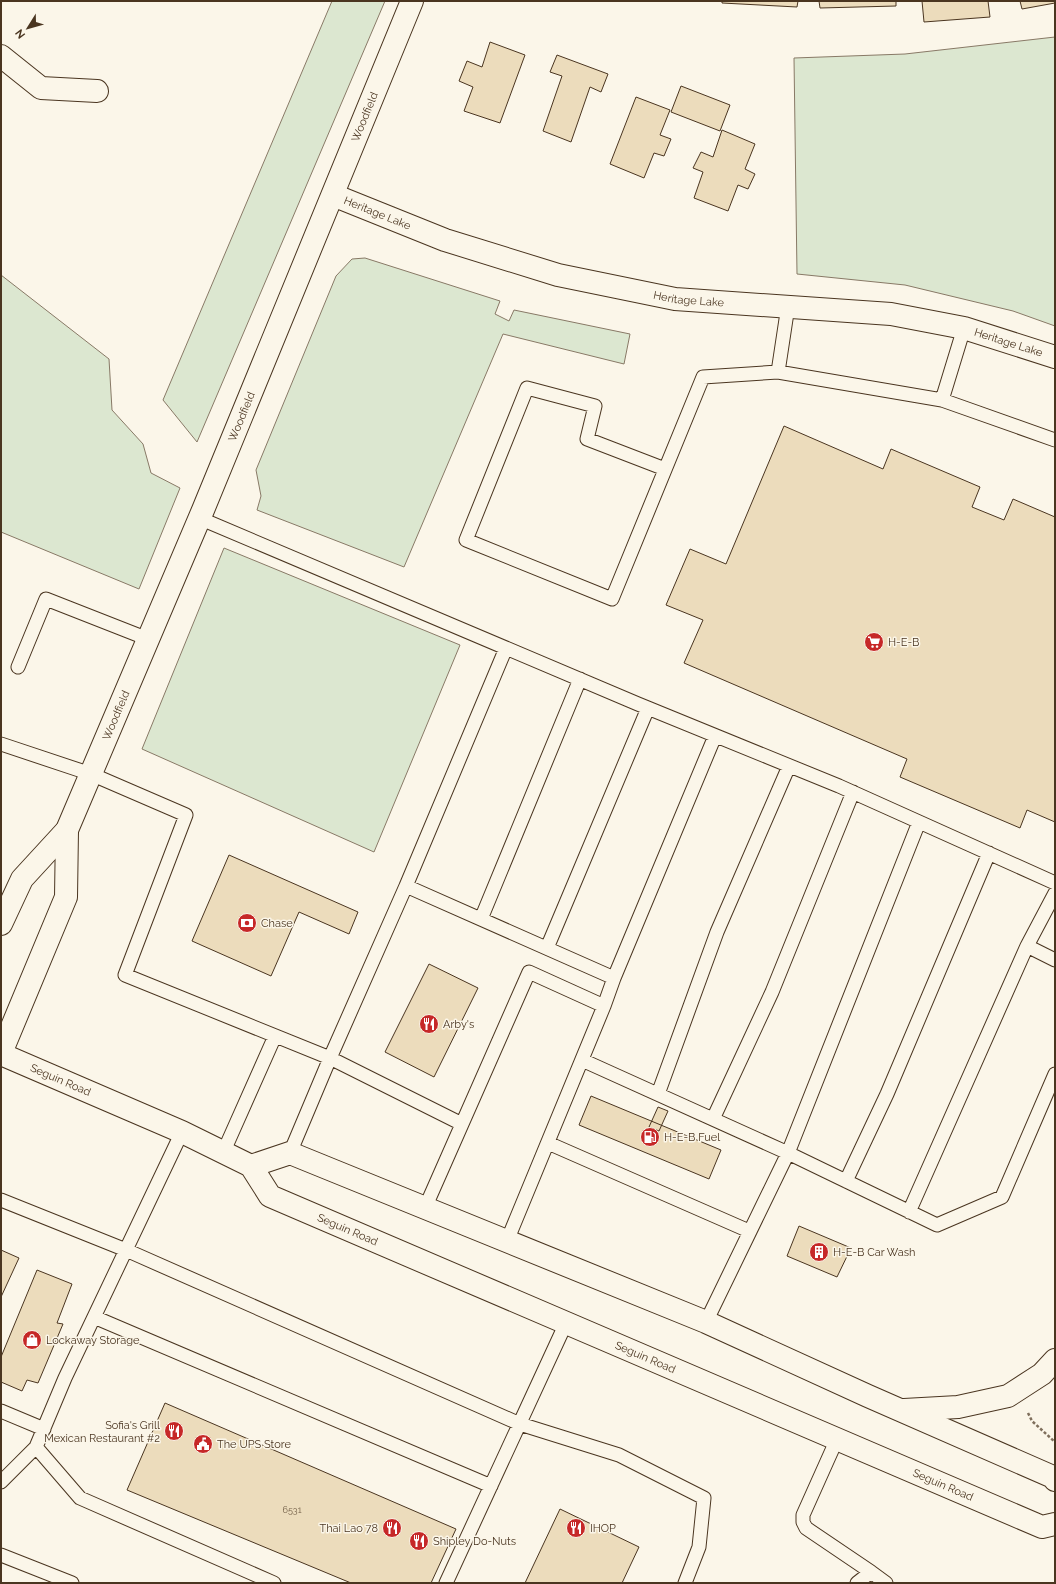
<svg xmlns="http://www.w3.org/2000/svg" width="1056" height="1584" font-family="Raleway,sans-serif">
  <rect width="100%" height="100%" fill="#fbf6e9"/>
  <!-- green -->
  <path fill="#dce7d0" stroke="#887966" d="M332,1h53l-188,441 -34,-42z
    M1055,37v289l-42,-15 -108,-26 -108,-11 -3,-216 111,-4z
    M365,258l135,43 -5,13 14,7 5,-11 116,24 -6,30 -121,-30 -99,233 -147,-57 4,-14 -5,-26 80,-194 16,-17z
    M1,275l108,84 3,51 31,34 8,29 29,15 -41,101 -138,-57z
    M224,548l236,97 -86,207 -232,-103z"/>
  <!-- building -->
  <path fill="#ecdcbc" stroke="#4a3520" d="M722,1h76l-1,6 -75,-4z
    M819,1h77v5l-76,2z
    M922,1h66l2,16 -66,5z
    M1020,1h35v2l-33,6z
    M490,42l35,13 -25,68 -36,-12 9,-24 -14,-6 8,-20 15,6z
    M557,55l51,19 -7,18 -11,-5 -19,55 -28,-11 19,-55 -12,-4z
    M681,86l49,19 -10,26 -49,-19z
    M636,97l34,13 -10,25 11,4 -7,17 -10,-3 -10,25 -34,-14z
    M722,130l33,14 -10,25 10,5 -7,15 -10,-4 -10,26 -34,-13 9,-26 -10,-4 8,-16 12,5z
    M784,426l99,43 8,-20 89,38 -8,20 32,13 9,-21 42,18v305l-28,-12 -7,18 -120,-51 7,-18 -223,-96 19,-43 -37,-15 24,-56 36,15z
    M229,855l129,57 -9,22 -50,-22 -28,64 -79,-35z
    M429,964l49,24 -44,89 -49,-25z
    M591,1096l130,54 -12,29 -130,-54z
    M658,1107l10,4 -9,20 -10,-4z
    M799,1226l52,22 -14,29 -50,-21z
    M1,1250l18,8 -18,39z
    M37,1270l35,14 -15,39 6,1 -25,59 -11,-3 -5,11 -21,-9v-25z
    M165,1403l291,126 -25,54h-80l-224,-93z
    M560,1509l79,38 -17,36h-97z"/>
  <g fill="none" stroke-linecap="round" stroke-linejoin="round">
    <!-- lane casing -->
    <g stroke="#4a3520" stroke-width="15">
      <path id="lane" d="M778,372l10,-66
        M942,400l22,-72
        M665,469l-78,-30 8,-33 -68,-18 -61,152 146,59 91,-222 75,-5 164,28 113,40
        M199,518l439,186 201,82 216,97
        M18,667l28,-68 102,40
        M1,744l90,30 95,41 -61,160 205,83 132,66
        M406,886l100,-238
        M1055,893l-28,53 28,14
        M481,919l99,-240
        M547,948l101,-240
        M614,978l101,-242
        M582,1060l206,93 131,-331
        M658,1094l59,-162 72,-166
        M713,1119l59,-127 81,-200
        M182,1132l-117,246 -29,69 44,51 194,85
        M548,1143l201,88
        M223,1153l52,-117
        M290,1153l40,-95 76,-172 208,92 -10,28 -97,235
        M846,1181l41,-87 102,-241
        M1,1200l125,50 394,174 99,31 85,43 -5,49 -14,36
        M425,1208l104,-236 75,34
        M909,1212l118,-266
        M94,1317l397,169
        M706,1322l82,-169 149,72 65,-28 53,-123
        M1,1411l43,18
        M837,1439l-34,76v7l3,6 65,44
        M1,1482l35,-35
        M1,1555l71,28
        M446,1583l120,-260
        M857,1583l14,-11 15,11"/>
    </g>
    <!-- street casing -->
    <g stroke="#4a3520" stroke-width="24">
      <g id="street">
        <path d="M1,56l40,32 56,3"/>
        <path id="s1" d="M333,195l112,45 113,35 117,24 216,15 73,14 91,29"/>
        <path id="s2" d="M1,924l21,-45 45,-49 136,-320 209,-509"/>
        <path d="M1,1053l65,-156 1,-67"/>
      </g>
    </g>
    <!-- primary casing -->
    <g stroke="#4a3520" stroke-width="24">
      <g id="primary">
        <path id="s3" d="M1,1054l181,78 69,34 19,30 772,331 13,-3"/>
        <path d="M251,1166l39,-13 416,169 162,74 185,81 2,3"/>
        <path d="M904,1410l54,-3 50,-11 34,-22 13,-14"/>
      </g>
    </g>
    <!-- path -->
    <path stroke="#7f6f5c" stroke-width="2.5" stroke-dasharray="3 2" stroke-linecap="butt" d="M1028,1413l4,8 23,21"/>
    <!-- lane -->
    <use href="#lane" stroke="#fbf6e9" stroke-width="13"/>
    <!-- street -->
    <use href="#street" stroke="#fbf6e9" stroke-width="22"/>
    <!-- primary -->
    <use href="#primary" stroke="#fbf6e9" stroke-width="22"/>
  </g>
  <!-- icons -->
  <defs>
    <g id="supermarket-disc" transform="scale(1)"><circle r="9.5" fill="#c62828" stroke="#fbf6e9"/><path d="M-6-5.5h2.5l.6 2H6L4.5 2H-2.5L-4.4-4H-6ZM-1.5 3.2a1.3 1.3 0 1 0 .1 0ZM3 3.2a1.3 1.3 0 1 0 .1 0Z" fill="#fff"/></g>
    <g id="bank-disc" transform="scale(1)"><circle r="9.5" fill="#c62828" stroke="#fbf6e9"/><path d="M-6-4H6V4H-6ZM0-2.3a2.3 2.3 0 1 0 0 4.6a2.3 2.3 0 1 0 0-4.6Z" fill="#fff"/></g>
    <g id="restaurant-disc" transform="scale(1)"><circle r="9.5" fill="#c62828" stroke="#fbf6e9"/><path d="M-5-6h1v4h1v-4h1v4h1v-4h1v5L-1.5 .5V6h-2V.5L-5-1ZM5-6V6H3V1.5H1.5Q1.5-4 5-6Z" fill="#fff"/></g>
    <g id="fuel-disc" transform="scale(1)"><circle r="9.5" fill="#c62828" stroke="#fbf6e9"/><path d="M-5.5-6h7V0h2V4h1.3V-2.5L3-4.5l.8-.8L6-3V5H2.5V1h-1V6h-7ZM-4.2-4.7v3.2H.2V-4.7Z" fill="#fff"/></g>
    <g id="building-disc" transform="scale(1)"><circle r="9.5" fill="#c62828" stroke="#fbf6e9"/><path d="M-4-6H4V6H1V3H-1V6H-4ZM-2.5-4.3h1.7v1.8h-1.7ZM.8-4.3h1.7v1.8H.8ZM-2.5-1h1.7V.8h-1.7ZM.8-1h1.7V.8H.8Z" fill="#fff"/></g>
    <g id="shop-disc" transform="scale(1)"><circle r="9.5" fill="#c62828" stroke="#fbf6e9"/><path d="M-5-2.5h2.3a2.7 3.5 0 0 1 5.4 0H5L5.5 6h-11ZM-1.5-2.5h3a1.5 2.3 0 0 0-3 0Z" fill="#fff"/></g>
    <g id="civic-disc" transform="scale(1)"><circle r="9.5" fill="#c62828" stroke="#fbf6e9"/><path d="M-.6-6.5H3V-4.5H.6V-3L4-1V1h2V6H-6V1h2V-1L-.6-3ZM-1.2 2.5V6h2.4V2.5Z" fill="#fff"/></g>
  </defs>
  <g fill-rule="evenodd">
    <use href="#supermarket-disc" x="874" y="642"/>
    <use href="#bank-disc" x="247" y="923"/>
    <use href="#restaurant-disc" x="429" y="1024"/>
    <use href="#fuel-disc" x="650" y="1137"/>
    <use href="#building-disc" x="819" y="1252"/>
    <use href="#shop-disc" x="32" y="1340"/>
    <use href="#restaurant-disc" x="174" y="1431"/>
    <use href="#civic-disc" x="203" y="1444"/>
    <use href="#restaurant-disc" x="392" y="1528"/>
    <use href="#restaurant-disc" x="576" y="1528"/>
    <use href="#restaurant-disc" x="419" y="1541"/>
  </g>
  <g text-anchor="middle" stroke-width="3" stroke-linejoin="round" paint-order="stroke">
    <!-- number labels -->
    <g font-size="9" fill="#725f47">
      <text x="292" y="1513">6531</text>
    </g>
    <!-- street labels -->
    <g font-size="11" fill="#4a3520" stroke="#fbf6e9">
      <text dy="4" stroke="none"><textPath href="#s2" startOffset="889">Woodfield</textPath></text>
      <text dy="4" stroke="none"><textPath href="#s1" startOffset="48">Heritage Lake</textPath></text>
      <text dy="4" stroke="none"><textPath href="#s1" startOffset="372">Heritage Lake</textPath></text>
      <text dy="4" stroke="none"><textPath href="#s1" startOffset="696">Heritage Lake</textPath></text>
      <text dy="4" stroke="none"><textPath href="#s2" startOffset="565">Woodfield</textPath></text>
      <text dy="4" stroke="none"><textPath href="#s2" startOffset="241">Woodfield</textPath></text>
      <text dy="4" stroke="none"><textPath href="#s3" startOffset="65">Seguin Road</textPath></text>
      <text dy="4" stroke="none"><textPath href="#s3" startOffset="394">Seguin Road</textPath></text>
      <text dy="4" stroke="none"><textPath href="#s3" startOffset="718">Seguin Road</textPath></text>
      <text dy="4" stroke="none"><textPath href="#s3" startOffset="1042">Seguin Road</textPath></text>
    </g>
    <!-- poi labels -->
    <g font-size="11" fill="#4a3520" stroke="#fbf6e9" text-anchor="start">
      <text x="888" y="646">H-E-B</text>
      <text x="261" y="927">Chase</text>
      <text x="443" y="1028">Arby's</text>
      <text x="664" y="1141">H-E-B Fuel</text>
      <text x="833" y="1256">H-E-B Car Wash</text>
      <text x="46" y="1344">Lockaway Storage</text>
      <text x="160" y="1429" text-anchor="end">Sofia's Grill<tspan x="160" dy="13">Mexican Restaurant #2</tspan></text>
      <text x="217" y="1448">The UPS Store</text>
      <text x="378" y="1532" text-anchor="end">Thai Lao 78</text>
      <text x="590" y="1532">IHOP</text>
      <text x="433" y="1545">Shipley Do-Nuts</text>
    </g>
  </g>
  <!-- border -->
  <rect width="1056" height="1584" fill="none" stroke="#4a3520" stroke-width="4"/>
  <!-- north arrow -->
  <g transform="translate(28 28) rotate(233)" stroke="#fbf6e9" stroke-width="3" paint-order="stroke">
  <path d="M0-3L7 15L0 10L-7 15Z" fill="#4a3520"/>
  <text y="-6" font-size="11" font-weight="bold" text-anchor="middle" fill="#4a3520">N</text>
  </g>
</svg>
